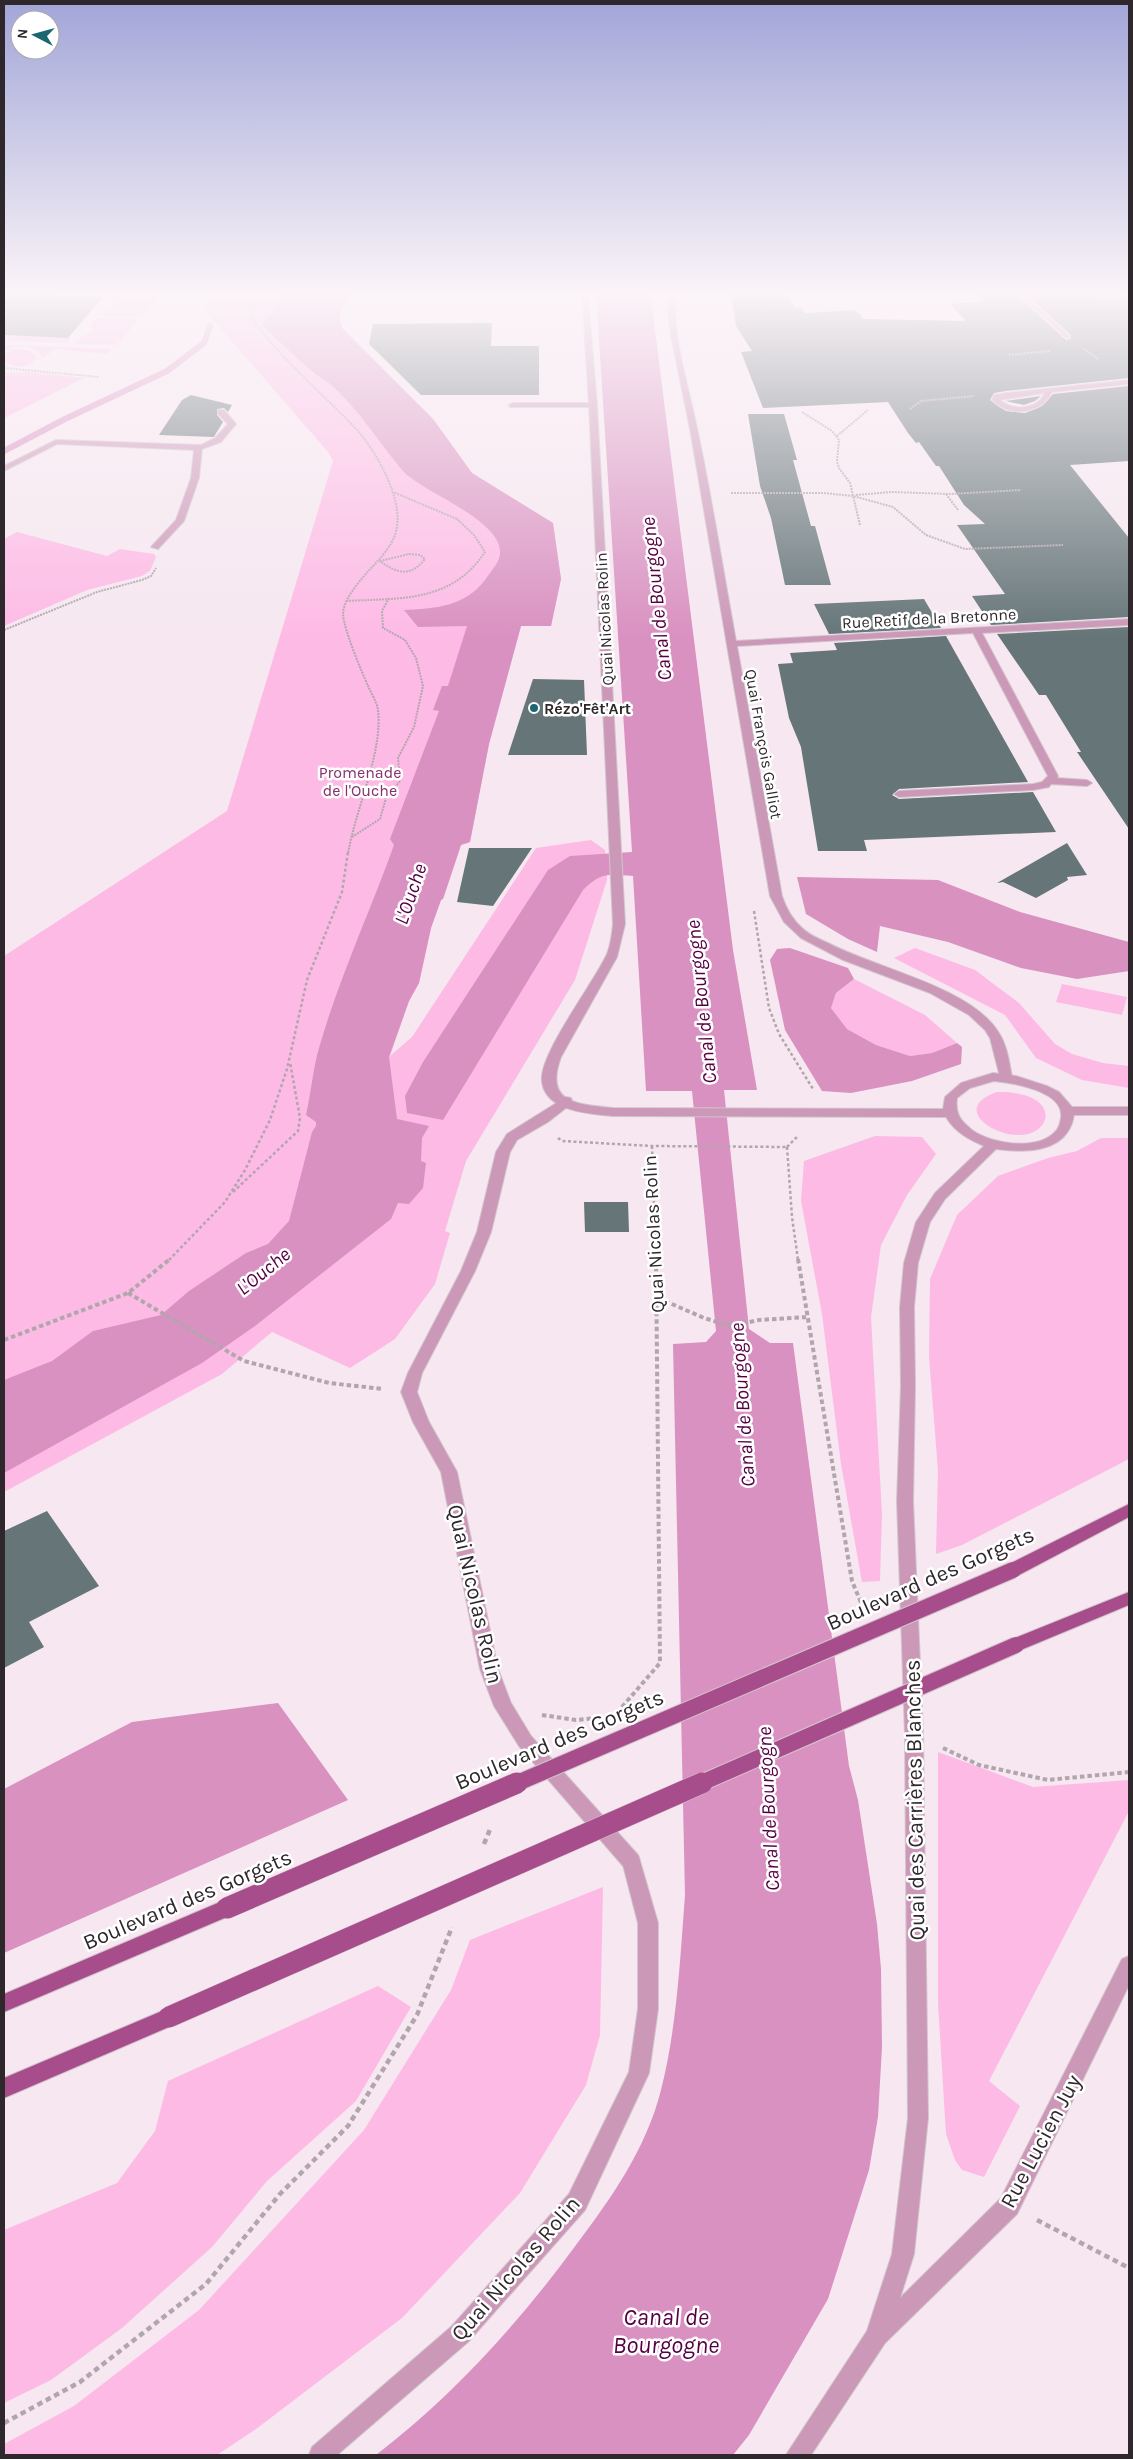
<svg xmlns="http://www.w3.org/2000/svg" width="1133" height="2459" font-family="Karla,sans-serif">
  <rect width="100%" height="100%" fill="#f6e7f0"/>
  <!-- green -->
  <path fill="#fdbae5" d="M79,293h84l-21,24 -38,-1 -3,-2 4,-5 11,-4 2,-5 -2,-2 -40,-2z
    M219,293h136c-11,10 -20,21 -12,36l90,90 39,54 81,50 8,56 -10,47h-30l-32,118 -19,98 -9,3 -18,54 -2,1 -10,28 -12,55 -10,18 -19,55 22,-19 124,-189 55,-8 14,10 2,30 -32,100 -109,181 -21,70 5,2 -15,51 -40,55 -45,29 -78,-36 -50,42 -218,118v-536l223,-145 106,-350 -5,-9 -126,-145z
    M97,318l42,1 -23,26 -42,-1 5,-6 16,-8 -4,-5z
    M11,336l60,2 -4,5 -60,-2 -1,-1z
    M7,345l105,4 -5,5 -51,-5 -14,9c-6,-14 -26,-14 -38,-7z
    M12,349l18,1 6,6 -1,4c-9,9 -20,8 -31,1l2,-8z
    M28,372l56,6 -80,40v-45z
    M17,532l90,24 13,-7 34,5 2,3 -6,14 -8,5 -55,14 -83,36v-87z
    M915,948l60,22 44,33 36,41 17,10 31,9 26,3v22l-47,-8 -46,-22 -31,-43 -111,-57z
    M854,979l71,36 32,28 -25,10 -22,3 -34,-11 -29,-16 -16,-21 5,-15z
    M1062,984l65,13 -5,18 -66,-13z
    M997,1092c13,0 25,1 37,7 19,11 13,30 -6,35 -29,7 -80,-25 -31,-42z
    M875,1136l47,1 14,17 -29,41 -26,50 -10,72 11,197 -2,67 -18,1 -21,-118 -19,-150 -21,-113 3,-40z
    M1101,1138h28v321l-167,86 -26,9 2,-84 -9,-113 1,-78 27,-64 41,-39 50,-18 29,-7z
    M938,1752l95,35 96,-7v31l-140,270 31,25 -36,71 -22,-7 -7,-10 -9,-26 -8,-131z
    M603,1887l-3,148 -14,50 -66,108 -118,125 -146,111 -39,26h-213v-11l70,-38 125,-96 165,-180 87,-140 19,-50z
    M378,1986l33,21 -55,94 -89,80 -55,66 -90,81 -71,52 -47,23v-173l113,-47 38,-52 13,-50z"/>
  <!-- forest -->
  <path fill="#d991c0" d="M797,877l141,3 82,32 109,30v29l-52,8 -56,-11 -73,-26 -68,-16 -3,26 -29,-13 -42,-25z
    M790,948l58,20 6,11 -18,14 -5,15 16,21 29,16 34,11 22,-3 25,-10 5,4 -1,17 -49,17 -61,12 -29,-2 -37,-61 -15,-70 7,-11z
    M278,1703l70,97 -344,153v-164l128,-67z"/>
  <!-- water -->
  <path fill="#d991c1" d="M286,293h69c-11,10 -20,21 -12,36l90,90 39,54 81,50 8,56 -10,47h-30l-32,118 -19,98 -9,3 -18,54 -2,1 -10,28 -12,55 -10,18 -20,56 8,62 32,7 -7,12 -1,23 5,2 -3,25 -14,16 -11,-1 -7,16 -136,107 -53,37 -198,110v-93l48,-19 41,-30 68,-16 28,-24 57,-38 22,-9 21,-23 23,-89 4,-6v-4l-10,-7c5,-22 7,-46 13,-67 20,-70 51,-136 75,-203l-4,-6 49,-128 -6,-1 9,-24h6l19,-60 -49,1 -14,-17c30,-1 62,-4 81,-30 4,-6 10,-13 13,-19 17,-37 -76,-68 -95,-90 -25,-29 -44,-62 -73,-87 -4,-4 -11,-7 -16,-11 -18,-15 -35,-32 -52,-48z
    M596,293h57l-2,5 82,652 24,140h-33l25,239 21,14h23l56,423 9,34 19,124 4,45 1,78 -4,70 -9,53 -41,129 -79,136 -16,20h-357c77,-59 142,-131 200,-210 36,-48 70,-96 85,-155 16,-63 19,-130 24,-195l-12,-551 33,-2 10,-11 -24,-240h-46l-13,-215c-25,-2 -32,-4 -50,14l-140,230 -36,-7 -2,-17 18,-34 125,-192 22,-14 62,-4z"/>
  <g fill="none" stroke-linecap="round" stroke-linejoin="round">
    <!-- stream -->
    <path stroke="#d991c1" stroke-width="6" d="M4,451l61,-32 102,-48 37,-28 6,-17"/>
  </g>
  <!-- building -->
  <path fill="#657578" d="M731,293h54l10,15 6,-1 4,6 51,-3 7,9 103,2 -16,-17 35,-3 -9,-8h39l51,47 5,-1v-4l-46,-42h74l-2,3 2,2 30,-1v81l-123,13 -12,2 -4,7 16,11 19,2 17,-7 11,-12 76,-8v75l-59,4 59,73v79l-138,8 -19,-29 33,-2 -48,-69 28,-1 -21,-19 -25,-39h-3l-17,-24 -3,1 -8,-10 -20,-31 -125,6 -22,-56 11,-1 -16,-25z
    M4,294l34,1 65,2 -35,41 -64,-3z
    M492,323l-1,23h48v49h-118l-52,-51 4,-20z
    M191,395l41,10 -4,7 -4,-4 -7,1v6l6,7 -8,13 -1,2 -55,-2 23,-35z
    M1041,396l-6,5 -11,4 -19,-4z
    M748,414h36l13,46h-4l18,66h4l16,59h-46l-14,-67 -11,-32z
    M924,599l17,29 -112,6 -15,-30z
    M1129,627v202l-52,-77h4l-35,-57h-7l-42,-61z
    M946,636l82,146 -129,7 -7,6 7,4 134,-7 23,40 -192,8 3,11h-49l-17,-104 -12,-29 -11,-54 15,-1 -3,-10 47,-3 -3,-7z
    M533,679l51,1 3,75h-79z
    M1067,843l20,32 -20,2 1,3 -32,18 -33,-16 -6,1z
    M469,848h63l-39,58 -36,-4z
    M584,1202h44l1,30h-44z
    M47,1511l52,75 -70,36 15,25 -40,21v-137z"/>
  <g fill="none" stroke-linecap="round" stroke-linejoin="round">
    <!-- service casing -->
    <g stroke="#d2c5cd" stroke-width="2">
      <path id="service" d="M1101,293h28v2l-30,1z
        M513,403h80l4,2 -4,2h-83l-1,-2z
        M218,410h6l12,14 -15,18 -19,7 -3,29 -15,43 -26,28 -7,-2 25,-27 15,-42 3,-28 -137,-6 -53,27v-5l52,-26 145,5 14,-7 13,-14 -10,-10z
        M631,1853l7,2 2,6 18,62v86l-9,64 -64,137 -117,132 -131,113h-28l3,-8 140,-121 117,-132 60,-122 9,-63v-86l-16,-62 2,-6z"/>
    </g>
    <!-- minor casing -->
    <g stroke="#d2c5cd" stroke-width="2">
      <path id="minor" d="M670,293h6c-4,45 12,90 21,135 15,70 26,142 39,213l393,-22v6l-147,8 76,143 -1,2 30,2 5,3 -5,3 -36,-2 -2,3 -16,3 -134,7 -5,-3 5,-3 134,-7 9,-2 6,-6 -75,-143 -236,13 45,250c4,12 10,23 20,32 7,7 17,11 26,15 47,25 139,43 169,87 10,14 12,31 15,47l-2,3 -4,1 -6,-4 -10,-39 -5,-8 -16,-15 -39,-22 -87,-33 -42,-22 -17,-16 -14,-26 -80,-467 -19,-93 -3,-22z
        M1017,293h6l47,43v2h-4z
        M1129,380v4l-77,8c-10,22 -43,26 -60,8l2,-5 12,-2zM1045,393c-8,17 -32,18 -45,7z
        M566,1097l5,1 1,3 -1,3 -23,18 -31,18 -7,12 -19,80 -16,39 -53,102 -5,19 12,30 28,50 41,197 13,34 20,33 107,119 2,6 -2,6 -7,2 -7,-2 -105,-121 -25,-40 -14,-37 -39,-197 -28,-50 -12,-30 7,-19 53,-102 16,-39 19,-80 11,-18z"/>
    </g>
    <!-- tertiary casing -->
    <g stroke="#d2c5cd" stroke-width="2">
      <path id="tertiary" d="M582,293h6l9,112 28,519 -8,33 -56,100c-17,46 15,47 52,51l330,1 2,-12 16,-14 32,-10 23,3 31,10 12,6 13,15h57v8h-55c-6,38 -48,38 -78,34l-51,50 -15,23 -12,41 -4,44 1,79 -2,115 10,233 5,384 -14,136 -14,44 101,-100 121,-239 7,-3v29l-112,229 -132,129 -74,112h-25l81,-124 25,-77 16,-136 -3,-384 -8,-233 4,-115 -1,-79 4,-44 12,-41 19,-29 49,-47c-16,-7 -29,-14 -38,-29l-333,-1c-22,-2 -67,-4 -71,-34 -4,-27 52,-99 65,-128 4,-10 5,-20 6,-30l-24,-519zM994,1081c19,2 71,10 67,37 -1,6 -2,10 -6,14 -18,19 -64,12 -83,-2 -12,-10 -17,-16 -15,-32l13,-10z"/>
    </g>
    <!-- primary casing -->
    <g stroke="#d2c5cd" stroke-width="2">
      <path id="primary" d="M1129,1504v13l-110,58 -6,1 -6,-1 -2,-5 2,-5z
        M1129,1592v13l-113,47 -6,-2 -2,-5 2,-5z
        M227,1899l7,3 2,6 -2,6 -230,98v-18z
        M169,2008l7,2 3,7 -3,7 -172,74v-20z"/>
    </g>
    <!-- path-far3 -->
    <path stroke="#b2a6ad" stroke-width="2" stroke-dasharray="2 1" stroke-linecap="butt" d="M270,293l-19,18c0,21 89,99 107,120 15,18 28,40 35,62 17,53 -17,62 -42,100 -4,6 -8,14 -8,21 1,16 18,56 25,72 3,7 9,16 10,24 5,43 -23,100 -30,144
      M1084,349l14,10
      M1009,355l41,-4
      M4,368l95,9
      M910,409l11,-8 53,-5
      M802,412l30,19 7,9 -2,21 2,7 11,15 10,42
      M837,436l31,-26
      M731,493h93l29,3 40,11 33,28 39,14 98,-4
      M946,494l12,16
      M856,495l36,-3 58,2 71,-4
      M409,554l11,1 5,4c-14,18 -28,15 -45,2z
      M346,601c55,-3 105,2 139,-49l-11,-17 -17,-16 -64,-27
      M4,630l93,-38 45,-12 9,-4 5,-8
      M352,837l28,-18 6,-21 14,-17 -2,-23 16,-31 9,-41 -7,-28 -11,-18 -22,-12 -1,-17 7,-13"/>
    <!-- path-far2 -->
    <path stroke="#b2a6ad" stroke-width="2.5" stroke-dasharray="3 2.5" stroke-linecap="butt" d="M754,911l15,97 10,26 34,55
      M558,1138l4,3 90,5 135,1
      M652,1146l4,114
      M787,1147l10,-10
      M787,1147l5,70 6,43
      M233,1192l65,-61 2,-13 -10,-56
      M169,1260l56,-58 20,-32 25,-50 17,-51 20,-89 35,-88 6,-40"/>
    <!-- path-far1 -->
    <path stroke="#b2a6ad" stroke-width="4" stroke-dasharray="4.5 3" stroke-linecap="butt" d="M798,1259l54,322 10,24
      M128,1293l116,68 85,22 54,6
      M658,1298l46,20 26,8 29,-6 47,-3
      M4,1340l124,-47 42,-34
      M622,1707l38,-44 -4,-404
      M542,1715l34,5 19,-2
      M943,1748l36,17 69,15 81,-8"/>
    <!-- path -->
    <path stroke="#b2a6ad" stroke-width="4.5" stroke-dasharray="5.5 4" stroke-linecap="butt" d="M484,1844l7,-17
      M1037,2220l92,48
      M4,2423l76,-41 126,-98 74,-90 68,-68 69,-111 35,-88"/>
    <!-- service -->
    <use href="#service" fill="#cb98b8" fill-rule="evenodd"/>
    <!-- minor -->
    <use href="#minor" fill="#cb98b8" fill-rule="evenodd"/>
    <!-- tertiary -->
    <use href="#tertiary" fill="#cb98b8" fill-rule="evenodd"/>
    <!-- primary -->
    <use href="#primary" fill="#a74d8c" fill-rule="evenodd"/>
    <!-- primary-bridge-far1 casing -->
    <g stroke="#d2c5cd" stroke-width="18" stroke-linecap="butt">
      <path id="primary-bridge-far1" d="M515,1784l498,-214
        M699,1784l317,-139"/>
    </g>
    <!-- primary-bridge casing -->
    <g stroke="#d2c5cd" stroke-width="22" stroke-linecap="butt">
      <path id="primary-bridge" d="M227,1908l290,-125
        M169,2017l533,-234"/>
    </g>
    <!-- primary-bridge-far1 -->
    <use href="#primary-bridge-far1" stroke="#a74d8c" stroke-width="16"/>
    <!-- primary-bridge -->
    <use href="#primary-bridge" stroke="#a74d8c" stroke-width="21"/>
  </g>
  <!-- sky -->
  <linearGradient id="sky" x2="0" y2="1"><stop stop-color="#a2a6d8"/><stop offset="0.46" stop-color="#fbf4f8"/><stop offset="1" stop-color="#fbf4f8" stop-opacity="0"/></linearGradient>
  <rect width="1133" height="637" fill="url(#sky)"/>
  <!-- markers -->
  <circle fill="#1c6672" stroke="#fff" stroke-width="2" cx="534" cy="708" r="5"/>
  <g text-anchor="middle" stroke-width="5" stroke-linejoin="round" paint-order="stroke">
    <!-- far-street labels -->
    <g font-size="16" fill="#2e282c" stroke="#fff">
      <text transform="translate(929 618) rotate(-3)" y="6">Rue Retif de la Bretonne</text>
      <text transform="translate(604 619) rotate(-93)" y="6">Quai Nicolas Rolin</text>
      <text transform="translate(764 744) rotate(80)" y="6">Quai François Galliot</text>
    </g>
    <!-- far-poi labels -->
    <g font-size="16" font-weight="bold" fill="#2e282c" stroke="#fff" text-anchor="start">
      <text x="544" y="714">Rézo'Fêt'Art</text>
    </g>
    <!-- far-park labels -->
    <g font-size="16" fill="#85316d" stroke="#fff">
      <text x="360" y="778">Promenade<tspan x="360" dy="18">de l'Ouche</tspan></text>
    </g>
    <!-- street labels -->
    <g font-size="19" fill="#2e282c" stroke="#fff">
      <text transform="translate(653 1234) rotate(-93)" y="7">Quai Nicolas Rolin</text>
    </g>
    <!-- water labels -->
    <g font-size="20" font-style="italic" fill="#560043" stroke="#fff">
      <text transform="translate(656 599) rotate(-96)" y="7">Canal de Bourgogne</text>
      <text transform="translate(410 894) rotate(-71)" y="7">L'Ouche</text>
      <text transform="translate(701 1002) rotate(-96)" y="7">Canal de Bourgogne</text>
      <text transform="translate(263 1271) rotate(-39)" y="7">L'Ouche</text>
      <text transform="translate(742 1405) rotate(-94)" y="7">Canal de Bourgogne</text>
      <text transform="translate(768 1809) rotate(-93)" y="7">Canal de Bourgogne</text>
    </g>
    <!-- near-street labels -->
    <g font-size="22" fill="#2e282c" stroke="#fff">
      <text transform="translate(930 1578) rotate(-24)" y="8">Boulevard des Gorgets</text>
      <text transform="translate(476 1594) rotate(77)" y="8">Quai Nicolas Rolin</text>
      <text transform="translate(559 1739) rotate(-23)" y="8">Boulevard des Gorgets</text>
      <text transform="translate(914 1800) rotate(-91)" y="8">Quai des Carrières Blanches</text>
      <text transform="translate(187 1899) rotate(-23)" y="8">Boulevard des Gorgets</text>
      <text transform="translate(1040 2141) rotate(-62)" y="8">Rue Lucien Juy</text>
      <text transform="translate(515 2268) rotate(-49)" y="8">Quai Nicolas Rolin</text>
    </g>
    <!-- near-water labels -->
    <g font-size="24" font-style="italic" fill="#560043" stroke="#fff">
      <text x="666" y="2325">Canal de<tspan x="666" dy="28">Bourgogne</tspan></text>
    </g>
  </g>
  <!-- border -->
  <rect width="1133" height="2459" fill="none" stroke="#2e282c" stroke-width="10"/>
  <!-- north arrow -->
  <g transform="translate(35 35) rotate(276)"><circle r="24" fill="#ffffff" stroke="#aba9ab"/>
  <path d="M0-4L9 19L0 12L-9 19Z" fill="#1c6672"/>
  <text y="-8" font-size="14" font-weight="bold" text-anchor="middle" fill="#2e282c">N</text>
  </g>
</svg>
